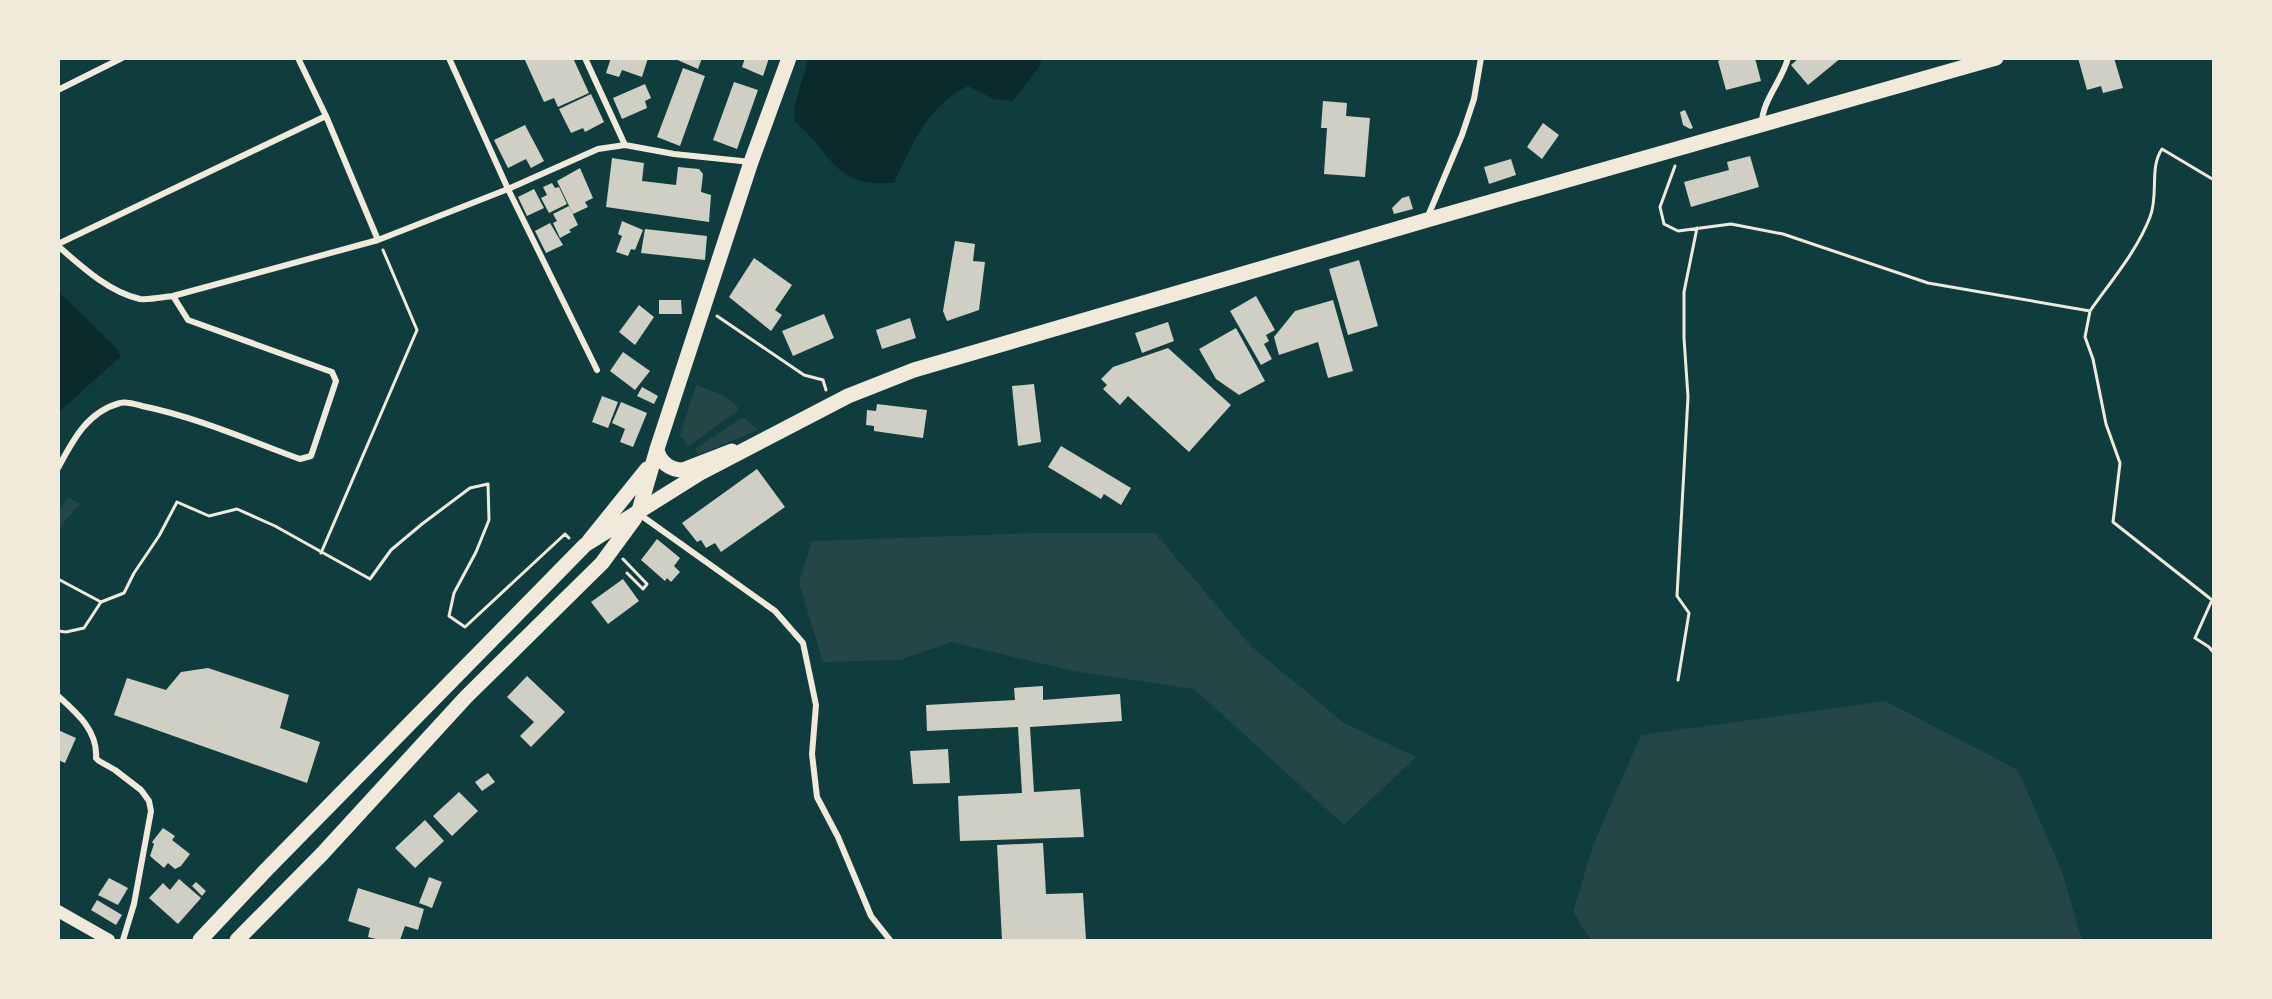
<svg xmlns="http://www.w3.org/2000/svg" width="2272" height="999" font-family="Lato,sans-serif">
  <rect width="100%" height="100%" fill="#0f3d3e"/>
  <!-- green -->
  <path fill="#244646" d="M696,385l27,10 16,13 -3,4 -47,34 -9,-10z
    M743,417l15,13 -60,25 -3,-6z
    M68,497l12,7 -21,24v-20l2,1z
    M1040,533h115l96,113 93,77 72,34 -72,68 -150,-136 -121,-18 -122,-29 -51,18 -77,2 -24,-79 13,-42z
    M1885,701l133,69 43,99 21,71h-491l-18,-28 20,-66 48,-111z"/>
  <!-- water -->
  <path fill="#0a2a2b" d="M808,59v-1l234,1 -3,8 -26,34 -19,-2 -26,-13c-40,19 -57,60 -74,97 -10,0 -24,1 -33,-2 -32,-9 -41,-41 -66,-59l-1,-13z
    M59,292l56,55 6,9 -62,56z"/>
  <!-- building -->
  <path fill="#cfcfc3" d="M524,58h49l16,35 -31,14 -4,-9 -10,4z
    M611,58h37l-6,19 -20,-7 -3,7 -13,-4z
    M673,58h29l-4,11z
    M745,58h24l-6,18 -21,-9z
    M1725,58h30l6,23 -35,9 -8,-29z
    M1799,58h42l-33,27 -17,-20z
    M2078,58h36l9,30 -20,5 -2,-7 -14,4z
    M683,68l22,8 -25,70 -23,-9z
    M734,82l24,8 -21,59 -24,-9z
    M645,84l6,14 -6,3 2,7 -25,11 -9,-21z
    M591,94l13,28 -19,10 -2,-4 -12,5 -12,-24z
    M1323,101l24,2 -1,13 24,2 -5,59 -41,-3 3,-46h-6z
    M1685,110l8,18 -3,1 -7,-4 -3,-13z
    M1543,123l16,12 -17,24 -15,-12z
    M525,125l19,36 -13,7 -5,-9 -18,9 -14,-28z
    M1750,156l9,31 -68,20 -7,-25 45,-12 -2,-8z
    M612,158l32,5 -2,18 34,4 2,-18 21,2 4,5 -2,18 10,3 -2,27 -103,-15z
    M1511,159l5,16 -27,9 -5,-17z
    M580,168l13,30 -8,4 3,5 -15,7 -16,-33z
    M552,183l3,5 4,-1 8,17 -18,9 -8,-15 6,-3 -4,-8z
    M534,189l10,19 -17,8 -9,-19z
    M1409,196l4,13 -19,5 -2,-6 10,-10z
    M569,206l9,19 -9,5 2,2 -11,6 -7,-15 4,-2 -4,-7z
    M622,221l21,9 -8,20 -4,-1 -3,7 -12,-4 6,-16 -4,-2z
    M550,223l13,22 -17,8 -11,-22z
    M645,229l62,7 -2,24 -64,-7z
    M955,241l20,3 -2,17 12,1 -6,48 -32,11 -4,-10z
    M754,258l38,27 -17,25 7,5 -11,16 -42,-34z
    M1359,260l19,66 -30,9 -19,-66z
    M1256,296l19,34 -9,5 3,6 -5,3 8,15 -11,6 -31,-54z
    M659,300h22l1,14h-23z
    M1333,300l20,71 -25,7 -10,-36 -39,13 -5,-18 21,-26z
    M639,305l15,12 -19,28 -16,-13z
    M824,314l10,24 -41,18 -11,-25z
    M910,318l6,20 -34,11 -6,-19z
    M1168,322l6,19 -32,12 -7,-20z
    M1236,328l29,53 -26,14 -23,-16 -17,-30z
    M1168,348l63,57 -42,47 -61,-56 -8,9 -17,-16 4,-4 -6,-6 12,-12z
    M623,352l27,19 -15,19 -25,-19z
    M1034,384l7,58 -23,4 -6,-60z
    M642,387l16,9 -4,8 -17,-8z
    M602,396l16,6 -10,26 -16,-6z
    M621,402l26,11 -14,34 -13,-5 5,-13 -13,-6z
    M877,404l50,6 -4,28 -49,-7v-5l-8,-1 1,-15 9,1z
    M1061,446l70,42 -10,17 -17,-11 -3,5 -53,-32z
    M757,469l28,38 -64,45 -6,-9 -9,5 -5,-8 -4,2 -15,-19z
    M657,539l23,19 -6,8 6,6 -9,10 -4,-4 -2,3 -24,-21z
    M623,579l16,22 -31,23 -17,-22z
    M208,668l81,27 -9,33 40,14 -13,41 -193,-68 13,-37 39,12 15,-18z
    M527,676l38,36 -34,35 -11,-11 14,-14 -27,-25z
    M1043,686v14l77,-6 2,27 -92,6 4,65 46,-3 4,48 -124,4 -2,-45 64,-3 -4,-66 -91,4 -1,-26 89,-5 -1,-12z
    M58,730l18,8 -11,25 -7,-3z
    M948,749l2,34 -37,1 -3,-33z
    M488,773l7,9 -13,9 -7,-9z
    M459,792l19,19 -26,25 -19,-20z
    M425,820l19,21 -29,27 -20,-20z
    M163,828l12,8 -3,4 18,14 -9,12 -6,3 -7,-6 -4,5 -14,-12 4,-12 -2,-2z
    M1043,843l3,51 37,-1 3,47h-84l-5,-95z
    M429,877l13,5 -10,26 -13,-5z
    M109,878l19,10 -10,17 -20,-10z
    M179,879l22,19 -23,26 -29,-26 14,-15 7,7z
    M196,882l10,9 -4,5 -10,-10z
    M358,888l66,21 -6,21 -13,-4 -5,14h-20l-12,-3 2,-9 -22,-7z
    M97,900l25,15 -6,10 -25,-15z"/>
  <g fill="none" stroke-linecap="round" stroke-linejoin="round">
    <!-- path -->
    <path stroke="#f1e9da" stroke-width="3" d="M1675,166l-15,41 4,17 14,7 53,-7 52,10 145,49 162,28 -5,26 8,22 13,65 14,39 -7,59 99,78 -17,38 14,9 5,6
      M2090,311c21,-30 47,-60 60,-94 9,-23 -1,-49 12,-68l52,31
      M717,316l87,59 19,5 3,10
      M321,553l96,-223 -34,-80
      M623,559l24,25 -4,5 -16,-16
      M58,579l43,23 23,-9 10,-20 25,-37 18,-34 32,14 28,-7 38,17 95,53 21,-29 31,-26 48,-36 18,-4 1,36 -13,32 -22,41 -5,23 16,11 100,-93 4,4
      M58,631l8,1 18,-4 17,-26
      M1678,680l11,-67 -12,-17 11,-199 -4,-59v-46l13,-64"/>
    <!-- minor -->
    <path stroke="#f1e9da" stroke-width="6" d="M298,58l28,58 52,124
      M449,58l59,131 89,181
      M585,58l40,87
      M58,90l64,-32
      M1762,123c0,-22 20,-42 26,-65
      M1428,216l34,-81 12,-36 7,-41
      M58,244l268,-128
      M58,246c24,21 51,46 82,53 10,1 23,-2 33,-3l205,-56 130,-51 90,-40 27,-4 49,9 77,8
      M58,468c15,-28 29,-56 62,-65 6,-2 15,1 22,3 54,11 106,34 158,53l11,-3 25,-75 -4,-9 -144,-52 -15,-24
      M639,514l136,97 28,32 13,62 -4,49 5,43 21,40 33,79 19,24
      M58,696c19,17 40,35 38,62l3,3 16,9 26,20 8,11 2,10 -17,93 -11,36"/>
    <!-- secondary -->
    <path stroke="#f1e9da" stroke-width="12" d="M58,911l51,29"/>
    <!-- primary -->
    <path stroke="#f1e9da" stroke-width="15" d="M657,449c2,13 13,21 26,21l49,-19
      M638,514l19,-65 94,-287 38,-104
      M589,541l58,-72"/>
    <!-- trunk -->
    <path stroke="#f1e9da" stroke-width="15" d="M200,940l66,-70 319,-325 117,-73 146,-76 66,-26 513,-150 569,-162
      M237,940l85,-86 144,-157 136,-134 33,-45"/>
  </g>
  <!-- border -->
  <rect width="2272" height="999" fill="none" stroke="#f1e9da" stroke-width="120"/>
</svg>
